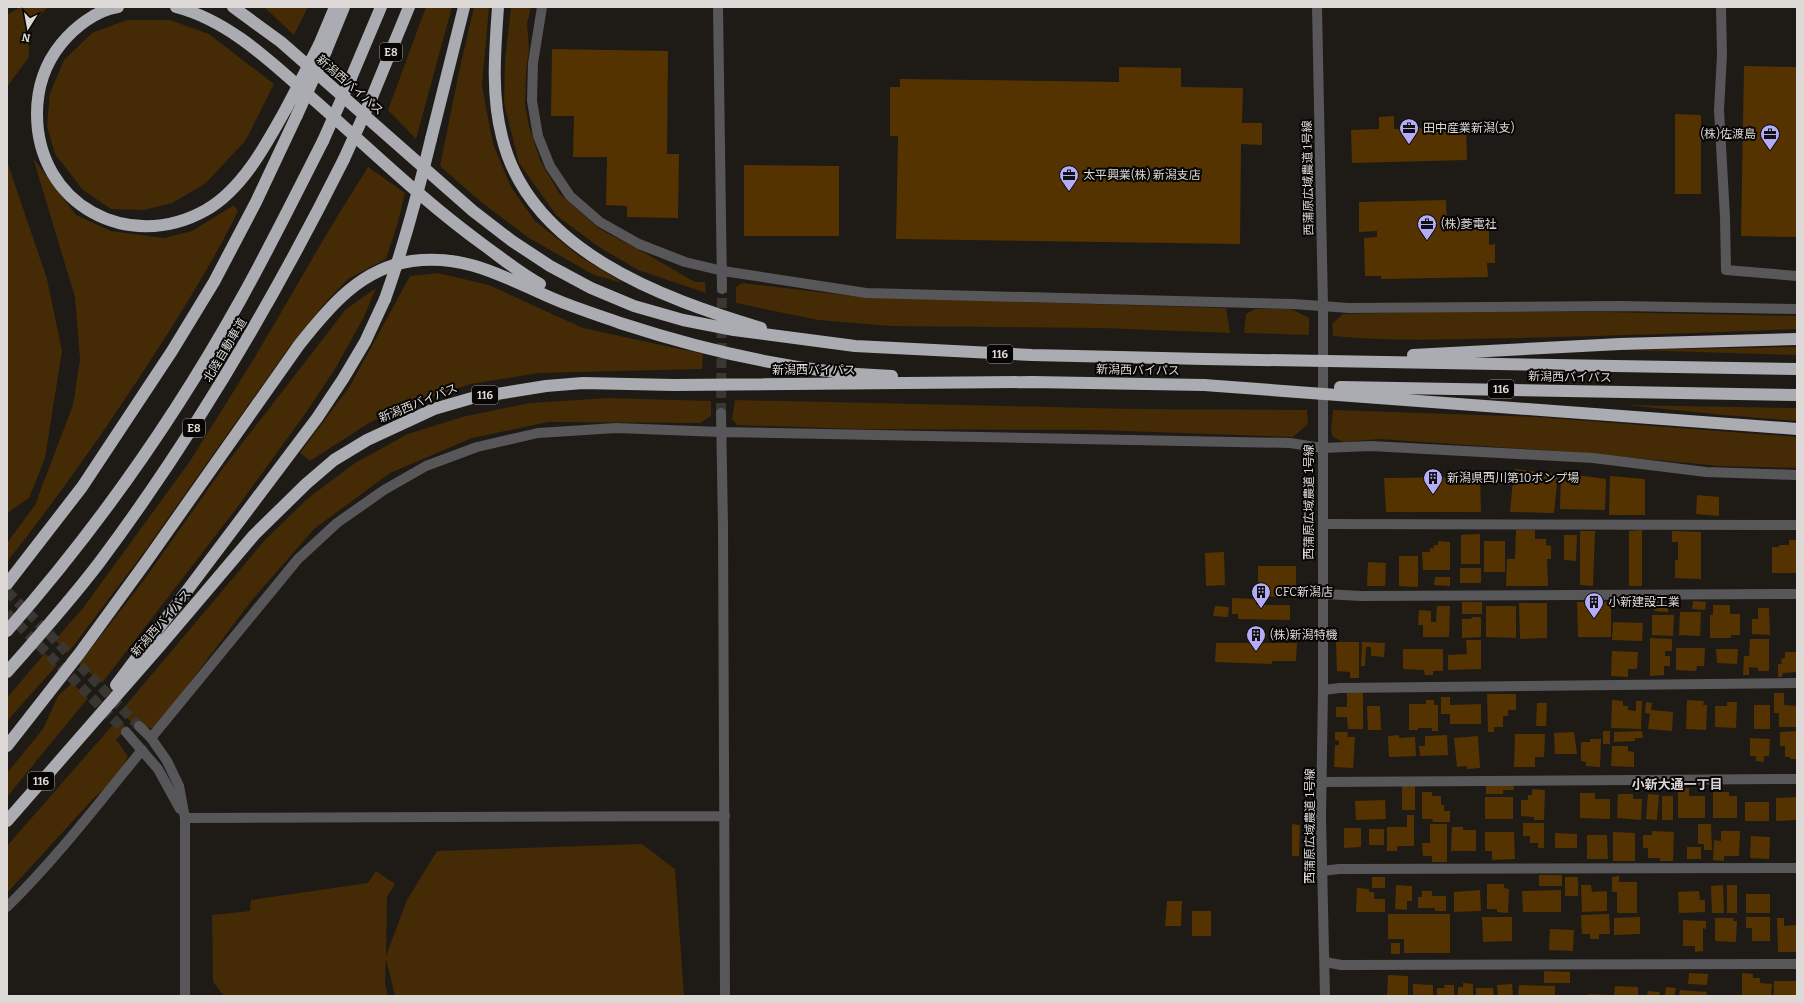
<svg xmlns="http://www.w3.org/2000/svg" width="1804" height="1003" font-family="Bitter,'Noto Sans JP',serif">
  <rect width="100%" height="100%" fill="#1e1a16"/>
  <!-- green -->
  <path fill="#442a05" d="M21,7h27l-20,20 1,30 -22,30v-72z
    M264,7h44l-14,28z
    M426,7h26l-36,132 -28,-29z
    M474,7h15l-7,79 11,58 18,43 24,34 44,35 44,27 -29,-8 -65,-37 -48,-36 -41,-36 19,-94z
    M511,7h20l-4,17 2,25 -3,23 -1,33 4,21 11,34 19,33 39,35 47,25 50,29h10l1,11 -68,-23 -39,-23 -43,-32 -37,-52 -15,-60 1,-43z
    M127,20h43l39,14 65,50 -28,56 -41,44 -33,19 -28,7 -33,-1 -28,-19 -28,-36 -8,-28 3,-33 14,-33 28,-27z
    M33,158l43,57 35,16 53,7 28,-7 42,-26 4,6c-28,57 -62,110 -97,164 -42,64 -86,126 -134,187v-19l28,-38 38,-100 7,-45 -5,-63z
    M7,161l40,118 15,72 -17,107 -16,40 -19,13 -3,4z
    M368,167l37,26 -7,29 -12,37 -38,20 -23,24 -38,47 -145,205 -74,98 -13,-13 28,-32 107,-147 65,-104 77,-132z
    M438,273l51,12 94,43 120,26 -1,15 -163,4 -68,11 -57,18 -45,21 -59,38 -10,-8 50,-67 60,-110z
    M742,283l118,14 366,11 4,25 -129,-5 -211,-2 -72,-6 -82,-17v-16z
    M376,288l-12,29 -29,52 -30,45 -69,95 -134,174 -23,-19 65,-84 79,-112 123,-159z
    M1255,309h36l18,9v17l-65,-2 2,-19z
    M1423,312h183l191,4v13c-95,4 -190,7 -285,9 -59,1 -120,4 -179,-2l-1,-12 11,-10z
    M1797,347v8l-169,-5z
    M608,398l103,3v15l-11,7 -152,-1 -76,16 -82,35 -76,56 -62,71 -92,122 -8,7 -12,-5 -8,-1 -11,-12 144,-171 42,-41 48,-36 53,-29 54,-17 68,-14z
    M735,400l403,9 169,1 1,14 -15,13 -195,-7 -241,-1 -120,-4 -5,-6z
    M1626,405l171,3v13l-74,-6z
    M1333,410l204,7 260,20v31l-78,-2 -147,-14 -192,-13 -37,3 -10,-5 -2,-5z
    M45,653l12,12 -50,56v-23z
    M72,683l16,15 -81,99v-24l36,-44 15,-33z
    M118,719l9,9 -11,12 12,16 -8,18 -28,26 -85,93v-47z
    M642,844l33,25 9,127h-289l-9,-37 -1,24 3,13h-164l-11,-14 -1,-67 38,-4 1,-11 117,-17 8,-12 19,13 -8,13 -1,59 21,-56 30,-49z"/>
  <!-- building -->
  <path fill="#530" d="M552,49l116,2 -1,103h12l-1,64 -51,-1v-11l-21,-1 1,-48h-34l1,-41h-23z
    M1744,66l53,1v170l-56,-1z
    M1119,67l62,1v19l62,1 -1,35h20v22l-21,-1 -1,100 -344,-5 2,-103h-8v-49h10v-8l219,3z
    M1675,114l26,1v79h-26z
    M1394,116v13l72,-2 1,33 -115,3 -1,-33 28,-1v-12z
    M744,165l95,1v70h-95z
    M1446,200l1,26 42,-1v20l6,-1v19h-8l1,14 -107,2v-3h-16l-1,-38 13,-1v-6l-18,1v-30z
    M1514,469l44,5 -4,39 -44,-1z
    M1561,473l45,6 -1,31 -45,-1z
    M1610,476l35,3v36h-36z
    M1480,477l1,35h-95l-2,-34z
    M1697,495l22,2v19l-23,-2z
    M1516,530h19v9h11v6l5,1v13h-4l1,27h-42l1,-27h8z
    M1642,530v56h-13v-55z
    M1580,531h15l-2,55 -13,-1z
    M1672,531l29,1v47l-26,-1v-18h3v-18h-6z
    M1480,534v30h-19v-29z
    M1564,535h13l-1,26 -12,-1z
    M1789,540h8v33h-25v-26h7v-2h10z
    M1438,541l12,1v28h-27l-1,-18h8v-4l3,1 1,-4h4z
    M1484,541h21v31h-21z
    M1224,552l1,33 -19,1 -1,-33z
    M1399,556h19v31l-19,-1z
    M1368,562l18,1 -1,23h-18z
    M1258,566h38v22h-16v9l-22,-1z
    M1460,568h21v15h-21z
    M1435,577h15v9l-16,-1z
    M1232,598l24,1v6h34v15l-52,-1v-5h-6z
    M1655,601l14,2 -1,9 -14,-1z
    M1693,601l13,1 -1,8 -13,-1z
    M1462,602h20v12h-20z
    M1577,602h34v35h-33z
    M1519,603h28v35l-27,1z
    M1713,605h17v9h10v21h-9v3h-21v-23h3z
    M1215,606l14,1 -1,10 -15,-1z
    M1437,606h13l-1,31h-26v-12h-5l1,-15 12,1v11h5z
    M1486,606h30v32l-30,-1z
    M1758,608h11l1,27 -18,-1v-15h6z
    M1680,612h21l-1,24 -21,-1z
    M1652,615h22l-1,21 -21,-1z
    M1472,617h9v20l-19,1v-19h9z
    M1613,622l30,1 -1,18 -30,-1z
    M1650,638l22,1v12h-7v5h5v10h-6v9l-14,1z
    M1750,639h19v32h-11v-3l-9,-1v8h-6l1,-19h5z
    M1466,640h15v29l-33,1v-15l19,-1z
    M1336,642h23v36h-9v-6l-13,-1z
    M1362,642l23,1 -1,14 -13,-1v-9h-5l-1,19h-4z
    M1216,643h81l-1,18h-24v3l-57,-2z
    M1676,648h29l-1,18h-7l-1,5 -20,-1z
    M1403,649h40v22h-10v4h-8l-1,-5 -21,-1z
    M1716,649h22l-1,15 -20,-1z
    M1612,651l26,1 -1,17h-9v8l-17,-1z
    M1785,652h12v20l-14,1 -1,4h-4v-13h4l-1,-5 4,-1z
    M1347,693h16v36h-15l-1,-12h-11v-10h11z
    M1774,693h10v12l13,1v21h-18v-14h-5z
    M1487,694h29v16h-8v6h-5v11h-9v5h-6z
    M1441,697h9v8l31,-1v20h-31v-10h-9z
    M1426,700h8v5h4v26h-6v-3h-14v2h-9v-26h17z
    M1612,700l11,1v5h5v4l8,1v-10h6l-1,28 -30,-1z
    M1687,700l17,1 -1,4h4l-1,25 -20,-1z
    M1646,702l6,1 -1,7 22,2 -1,19 -24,-2 2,-15 -5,-1z
    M1727,702h10l-1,26 -21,-1v-21h12z
    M1537,703h10l-1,23h-10z
    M1754,705h16v24h-16z
    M1367,706h13l1,24h-13z
    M1603,731h7v13h-7z
    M1642,731l1,7h-8v3l-21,1v-10z
    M1797,731v28h-7v-2h-5v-11h-5v-14z
    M1335,732h13l-1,5h8l-2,31 -19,-1 1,-22h4v-4l-4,-1z
    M1574,732l3,22h-22l-1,-21z
    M1515,734h30l-1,23h-9v10h-21z
    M1399,735v3l16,-1 1,19 -27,1 -1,-21z
    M1447,735l1,20 -28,1 -1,-10h6v-10z
    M1478,736l2,32 -13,1v-3l-10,1 -3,-29z
    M1750,738l20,1 -1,17h-5v6l-8,-1v-5h-6z
    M1590,739h11l-1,28 -14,-1v-4l-5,-1v-19h9z
    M1612,746h16v5l6,1v15l-23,-1z
    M1513,782l1,8h-11v4h-17v-11z
    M1402,785h13v25h-13z
    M1678,788h11v8h16v22h-27z
    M1532,789l13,1 -1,30h-10v-3l-13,-1v-16h7v-5h4z
    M1422,792h10v4h9v9h3v6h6v11h-17l-1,-3h-10z
    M1713,792h16v4h8v22h-24z
    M1580,793h15v6h15v20l-30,-1z
    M1618,794h15v5h9l-1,21 -24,-2z
    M1648,794l11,1 -2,25 -11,-1z
    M1662,796h11v24h-11z
    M1485,797h28v22h-28z
    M1797,797v23l-21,1v-23z
    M1385,800l1,19 -30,1 -1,-19z
    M1745,802h24v19h-24z
    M1407,815h7v31h-17v5h-10v-24h20z
    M1523,823h21v25h-6v-5h-8v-7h-7z
    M1292,824l8,1 -1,31h-7z
    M1430,824h17v38h-15v-6h-9l-1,-13h8z
    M1698,824h13l1,26h-8v-6h-6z
    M1452,827h11v3h13v21h-25z
    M1344,828h17v19l-17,1z
    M1369,829h15v16h-15z
    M1652,831l22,1 -1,29h-13v-3h-12v-10h-5v-13h9z
    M1721,831h19l-1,25h-15v5l-11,-1 1,-20 7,1z
    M1485,832h29l1,27 -23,1v-9h-7z
    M1613,832l22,1v28h-22z
    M1555,833l22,1v14h-22z
    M1587,835h20l1,24h-21z
    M1751,836l19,1 -1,22 -19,-1z
    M1687,847h14v12h-14z
    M1539,875h23v11h-23z
    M1619,876v6h18v31h-20v-21h-5v-15z
    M1372,877h13v11h-13z
    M1565,877h13v19h-13z
    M1487,884h17v4l5,1 -1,24 -11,-1v-3h-10z
    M1396,885l16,1v15h-5v9l-12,-1z
    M1581,885h10l1,7 15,-1v20l-25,1z
    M1723,885l1,28h-12l-1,-27z
    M1727,885h10v28h-10z
    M1357,888l12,1v3h5v7h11v13h-29z
    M1480,890l1,21 -27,1v-20z
    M1561,890v22h-38l-1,-21z
    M1422,891h10v5h14v15h-11v-3h-17v-11h4z
    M1699,891l1,9h5v12l-26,1 -1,-21z
    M1746,894h24v19h-24z
    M1167,901h15l-1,25h-16z
    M1192,911h19v25h-19z
    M1388,914h62v39h-46v-14h-16z
    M1609,914l1,20h-11v5h-9v-5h-8l-1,-19z
    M1482,917h30v24l-29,1z
    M1640,917v17l-26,1v-17z
    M1746,917h24v24h-18v-13h-6z
    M1715,918h19l-1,3h4l-1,21 -21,-1z
    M1777,918h7v8l13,-1v27h-19z
    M1683,920l23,1v8l-3,-1v23l-8,1v-6h-12z
    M1550,929l24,1 -1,21 -24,-1z
    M1391,943h9v11h-9z
    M1544,971l26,1v11h-26z
    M1689,973l19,1 -1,11 -19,-1z
    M1742,973l11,1v4h7v5l12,1 -1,12h-29z
    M1388,975l20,1v20h-21z
    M1774,981h23v15h-23z
    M1463,983l10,1v12h-15v-9h5z
    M1413,984l20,1v11h-20z
    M1512,984l1,12h-15l-1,-11z
    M1444,985h10v11h-17v-8h8z
    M1519,985l36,1v10h-37z
    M1615,986l23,1v9h-24z
    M1666,987l10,1 -2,8h-9z
    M1476,988h17l1,8h-18z
    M1680,990l27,2 -1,4h-27z
    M1648,991l12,1 -1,4h-12z
    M1589,994l20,1v1h-21z"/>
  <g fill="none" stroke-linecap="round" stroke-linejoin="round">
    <!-- minor-tunnel -->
    <path stroke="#3a3733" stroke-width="10" stroke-dasharray="10 5" stroke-linecap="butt" d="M721,413l1,-124"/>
    <!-- tertiary-tunnel -->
    <path stroke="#3a3733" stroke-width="10" stroke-dasharray="10 5" stroke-linecap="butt" d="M7,591l132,135
      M7,613l119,119"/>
    <!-- minor -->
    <path stroke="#575759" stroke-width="10" d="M542,7l-9,56 -1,38 6,35 12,30 20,30 30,26 39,22 46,18 38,9 143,22 427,11 56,4 270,-2 178,3
      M1721,7l1,48 -3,55 6,107 1,53 71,6
      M721,413l2,112 2,471
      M1323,524l474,1
      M1323,594l38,2 436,-2
      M1323,690l17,-2 457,-5
      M151,738l147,-179 39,-36 47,-33 42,-24 51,-19 61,-14 78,-5 105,4 569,11 32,5 49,-2 222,12 113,14 91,3
      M1322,782l475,-3
      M185,818l540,-2
      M1322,871l17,-2 458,-1
      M7,907c49,-48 91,-103 135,-157
      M1325,962l16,3 456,-1"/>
    <!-- tertiary -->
    <path stroke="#575759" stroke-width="10" d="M718,7l4,282
      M1317,7l6,299v384l-2,127 4,179
      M139,726l12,12 16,23 12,25 6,32v178
      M126,732l32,37 22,40"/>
    <!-- motorway -->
    <path stroke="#ababb2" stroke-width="12" d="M118,7c-22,3 -44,21 -57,37 -17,21 -24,43 -24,70 0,90 91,140 169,96 37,-21 61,-67 81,-103
      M176,7c54,14 96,56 137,92 57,50 111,103 172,147 18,13 36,28 55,38
      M233,7l48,35 192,169 39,30 38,25 41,22 43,18 49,14 51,10 121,16 177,9 173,4
      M498,7c-3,43 -7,88 4,130 27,113 159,161 259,191
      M319,45l16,-38
      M326,51l18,-44
      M351,78l30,-71
      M372,97l37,-90
      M431,139l33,-132
      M7,584l75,-97 90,-136 42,-69 42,-80 41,-87
      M7,631c88,-100 169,-215 234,-332 29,-52 55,-105 82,-158
      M7,672c31,-35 63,-71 92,-109 95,-127 174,-262 245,-404
      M116,685l201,-267 26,-39 22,-37 20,-43
      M7,746l72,-92 67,-92 153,-217c30,-38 62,-77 113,-84 57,-8 98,20 147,40 20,8 41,15 61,22 89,29 179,50 272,53
      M7,821l152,-174 95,-112 52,-51 28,-24 33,-20 67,-31 38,-11 74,-12 37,-3 91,2 358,-3 172,3"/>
    <!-- motorway-bridge -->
    <path stroke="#ababb2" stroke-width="12" d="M287,107l32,-62
      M297,115l29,-64
      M323,141l28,-63
      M344,159l28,-62
      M385,299c19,-53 33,-106 46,-160
      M1413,355l207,-11 177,-5
      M1205,359l592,10
      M1204,385l593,44
      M1340,387l457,8"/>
  </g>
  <!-- icons -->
  <defs>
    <g id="office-pin" transform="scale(1)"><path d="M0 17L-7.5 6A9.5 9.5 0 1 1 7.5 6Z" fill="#b5acf8" stroke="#070605"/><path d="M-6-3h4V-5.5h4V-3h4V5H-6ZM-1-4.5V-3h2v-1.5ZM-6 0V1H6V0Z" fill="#111"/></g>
    <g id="building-pin" transform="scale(1)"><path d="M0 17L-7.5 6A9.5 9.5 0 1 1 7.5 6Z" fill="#b5acf8" stroke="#070605"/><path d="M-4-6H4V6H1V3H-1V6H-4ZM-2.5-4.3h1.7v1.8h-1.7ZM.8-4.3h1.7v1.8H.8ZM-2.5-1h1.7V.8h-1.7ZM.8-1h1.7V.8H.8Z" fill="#111"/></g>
  </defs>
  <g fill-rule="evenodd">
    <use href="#office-pin" x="1409" y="128"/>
    <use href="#office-pin" x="1770" y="134"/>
    <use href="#office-pin" x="1069" y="175"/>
    <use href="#office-pin" x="1427" y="224"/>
    <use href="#building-pin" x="1433" y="478"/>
    <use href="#building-pin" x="1261" y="592"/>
    <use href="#building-pin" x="1594" y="602"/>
    <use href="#building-pin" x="1256" y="635"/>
  </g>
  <g text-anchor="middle" stroke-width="4" stroke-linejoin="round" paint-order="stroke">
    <!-- shield labels -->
    <g fill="#070605" stroke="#9c9a97" stroke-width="1">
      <rect x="380" y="43" width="22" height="18" rx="3"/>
      <rect x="987" y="345" width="26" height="18" rx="3"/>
      <rect x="1488" y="380" width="26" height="18" rx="3"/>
      <rect x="472" y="386" width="26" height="18" rx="3"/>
      <rect x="183" y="419" width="22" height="18" rx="3"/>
      <rect x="28" y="772" width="26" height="18" rx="3"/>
    </g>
    <g font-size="11" font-weight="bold" fill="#dcd9d6">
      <text x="391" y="56">E8</text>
      <text x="1000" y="358">116</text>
      <text x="1501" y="393">116</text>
      <text x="485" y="399">116</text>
      <text x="194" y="432">E8</text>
      <text x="41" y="785">116</text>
    </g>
    <!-- street labels -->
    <g font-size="12" fill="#dcd9d6" stroke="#070605">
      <text transform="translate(350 85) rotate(41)" y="4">新潟西バイパス</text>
      <text transform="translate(1308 178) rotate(-91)" y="4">西蒲原広域農道 1号線</text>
      <text transform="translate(225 350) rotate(-59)" y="4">北陸自動車道</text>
      <text x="814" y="374">新潟西バイパス</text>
      <text transform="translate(1138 370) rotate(1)" y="4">新潟西バイパス</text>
      <text transform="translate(1570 377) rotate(1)" y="4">新潟西バイパス</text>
      <text transform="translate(418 403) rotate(-22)" y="4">新潟西バイパス</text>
      <text transform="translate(1309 502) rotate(-90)" y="4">西蒲原広域農道 1号線</text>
      <text transform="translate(161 623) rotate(-49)" y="4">新潟西バイパス</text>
      <text transform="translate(1310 826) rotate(-90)" y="4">西蒲原広域農道 1号線</text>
    </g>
    <!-- poi labels -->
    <g font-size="12" fill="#dcd9d6" stroke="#070605" text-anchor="start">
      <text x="1423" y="132">田中産業新潟(支)</text>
      <text x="1756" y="138" text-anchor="end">(株)佐渡島</text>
      <text x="1083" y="179">太平興業(株) 新潟支店</text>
      <text x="1441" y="228">(株)菱電社</text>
      <text x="1447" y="482">新潟県西川第10ポンプ場</text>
      <text x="1275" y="596">CFC新潟店</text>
      <text x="1608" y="606">小新建設工業</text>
      <text x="1270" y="639">(株)新潟特機</text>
    </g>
    <!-- neighbourhood labels -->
    <g font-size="13" font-weight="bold" fill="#dcd9d6" stroke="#070605">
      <text x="1677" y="789">小新大通一丁目</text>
    </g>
  </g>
  <!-- border -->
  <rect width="1804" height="1003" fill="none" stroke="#dcd9d6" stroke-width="16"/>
  <!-- north arrow -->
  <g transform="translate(28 28) rotate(191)" stroke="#070605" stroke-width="3" paint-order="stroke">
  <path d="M0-3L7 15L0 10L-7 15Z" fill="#dcd9d6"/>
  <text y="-6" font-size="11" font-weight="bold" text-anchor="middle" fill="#dcd9d6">N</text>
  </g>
</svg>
